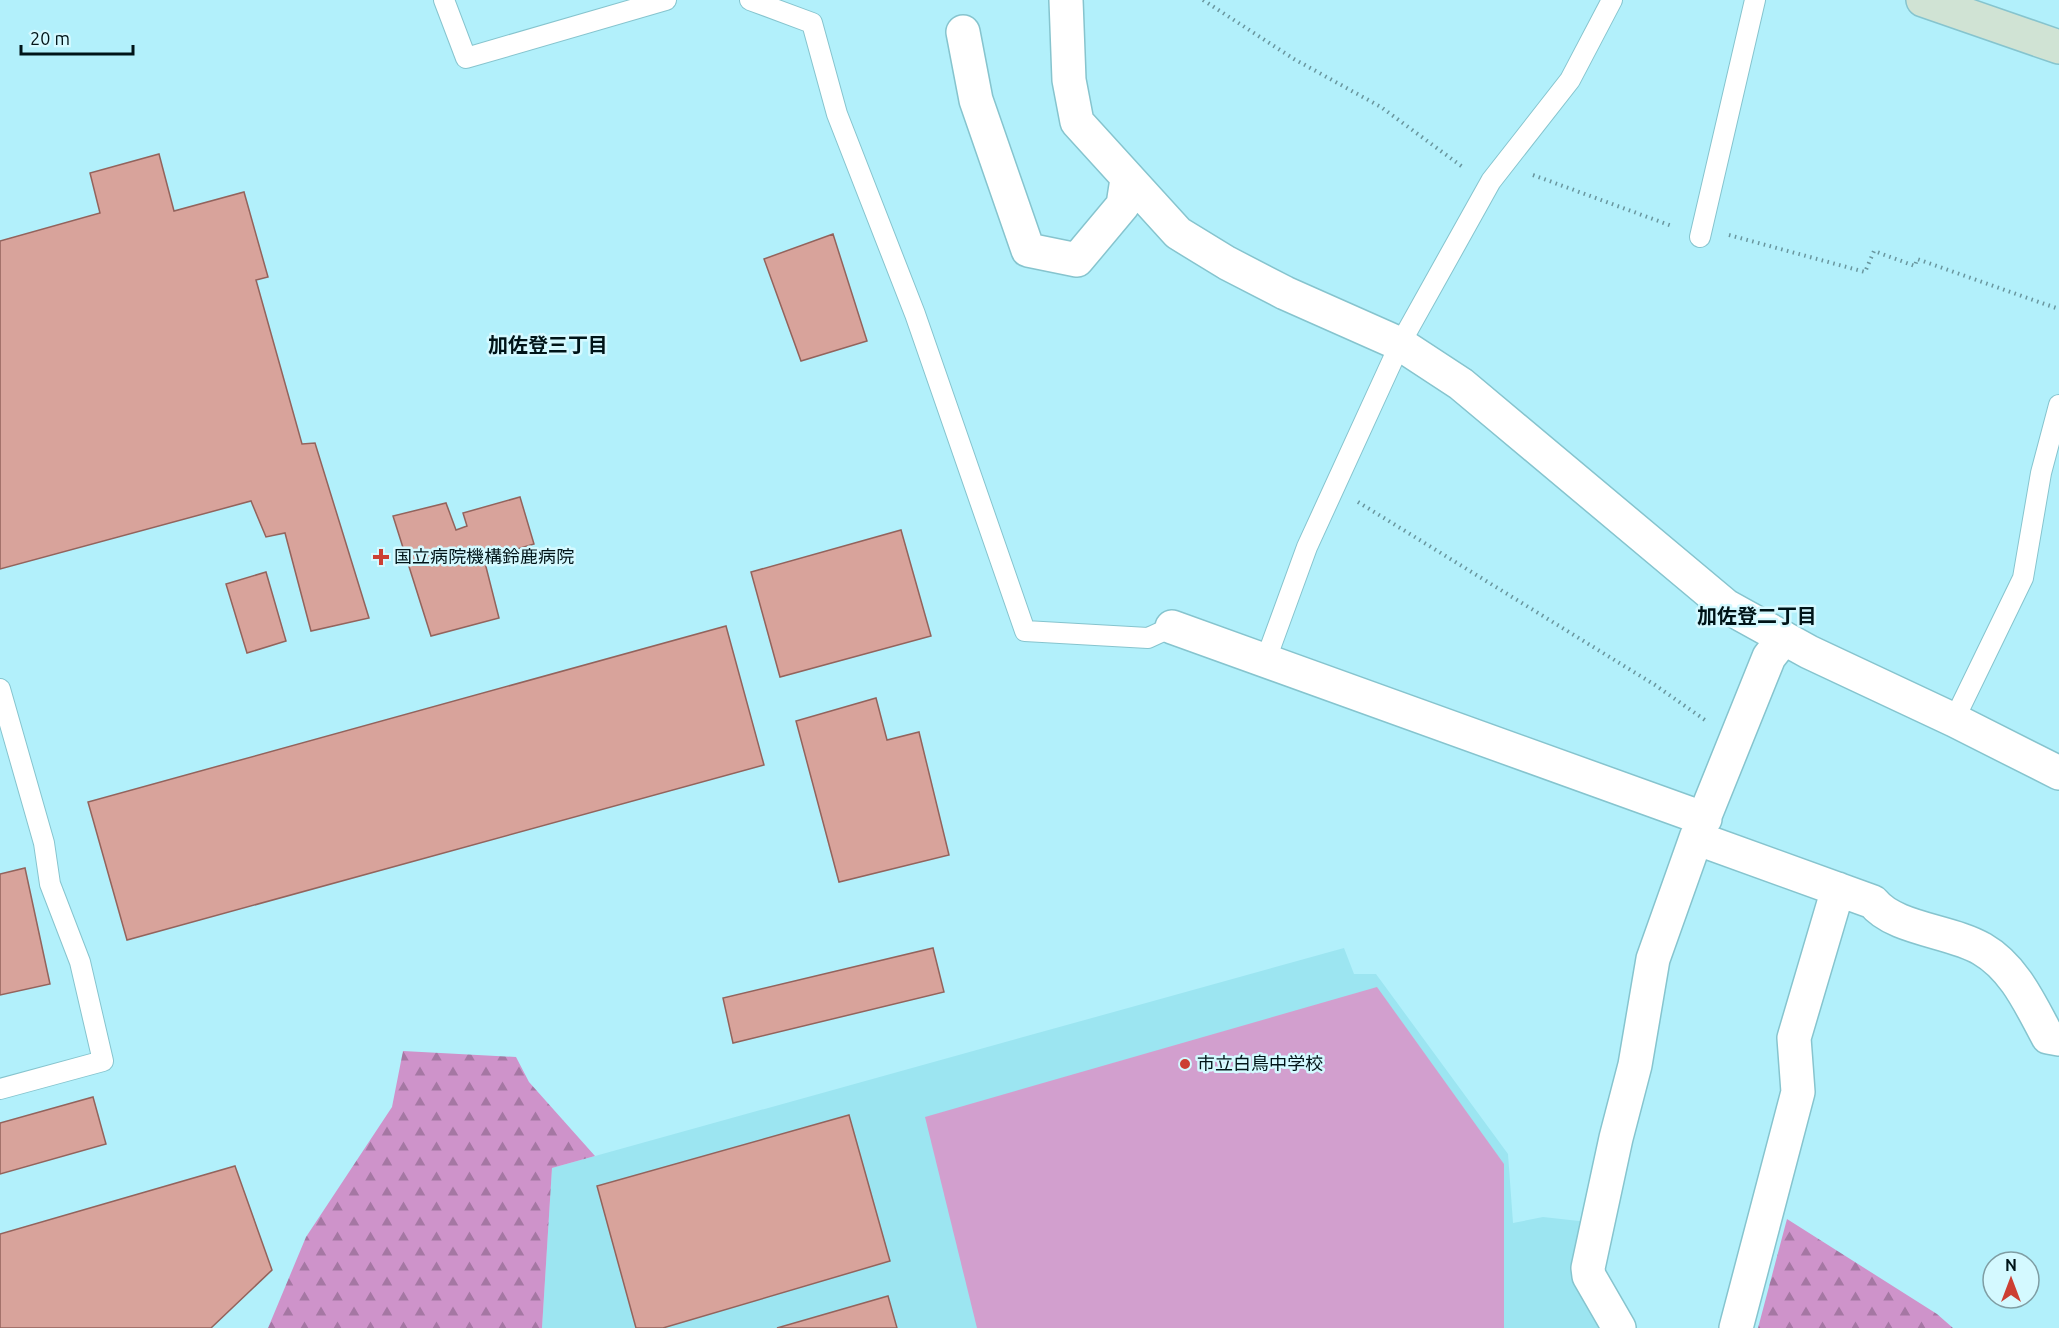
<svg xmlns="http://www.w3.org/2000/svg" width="2059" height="1328" font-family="Ubuntu,'Noto Sans JP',sans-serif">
  <defs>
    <pattern id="forest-firs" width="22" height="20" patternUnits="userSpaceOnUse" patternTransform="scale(1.5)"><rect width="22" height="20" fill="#ce93ca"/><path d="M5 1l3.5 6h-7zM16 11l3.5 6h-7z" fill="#a577a3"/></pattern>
  </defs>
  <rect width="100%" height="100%" fill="#b2f0fb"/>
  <!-- built -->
  <path fill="#9ce5f1" d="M1344,948l10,26h22l132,180 5,69 30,-6 45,5 21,106h-1067l10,-160z"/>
  <!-- forest -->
  <path fill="url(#forest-firs)" d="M403,1051l113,6 13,25 66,74 -43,12 -10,160h-274l38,-91 86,-130z
    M1787,1219l150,95 16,14h-195z"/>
  <!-- pitch -->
  <path fill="#d29fce" d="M1377,987l127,177v164h-527l-52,-211z"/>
  <!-- building -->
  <path fill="#d8a39b" stroke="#93635c" stroke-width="1.5" d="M159,154l15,57 70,-19 24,85 -12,3 46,164 13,-1 54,175 -58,13 -26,-98 -19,4 -15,-36 -251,68v-328l100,-28 -10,-40z
    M833,234l34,107 -66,20 -37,-102z
    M520,497l14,47 -50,15 15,59 -68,18 -38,-120 53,-13 10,27 11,-4 -4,-13z
    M901,530l30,106 -151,41 -29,-105z
    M266,572l20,69 -39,12 -21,-69z
    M726,626l38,139 -637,175 -39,-138z
    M876,698l11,42 32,-8 30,123 -110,27 -43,-161z
    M25,868l25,116 -50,11v-121z
    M933,948l11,44 -211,51 -10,-45z
    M93,1097l13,47 -106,30v-51z
    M849,1115l41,146 -227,67h-27l-39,-142z
    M235,1166l37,104 -61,58h-211v-94z
    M888,1296l9,32h-120z"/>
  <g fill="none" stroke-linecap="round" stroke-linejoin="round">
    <!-- lane casing -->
    <g stroke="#86c4ce" stroke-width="22">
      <path id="lane" d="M444,0l22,58 200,-58
        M750,0l62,23 25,91 78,200 110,317 123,7 24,-11
        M1700,237l55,-237
        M1265,662l42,-115 93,-203 91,-163 79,-101 42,-80
        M0,689l44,154 6,41 30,78 23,99 -103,28
        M1954,720l69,-142 18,-105 18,-68"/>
    </g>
    <!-- street casing -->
    <g stroke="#86c4ce" stroke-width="36">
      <path id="street" d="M1066,0l3,80 8,42 101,111 49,30 58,30 115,51 61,40 265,222 83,46 145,68 105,53
        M963,32l13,68 52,150 49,10 46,-55 4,-26
        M1172,627l533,192
        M1696,838l177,64c21,27 79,29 109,47 33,19 49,57 66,88l11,2
        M1619,1328l-30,-52 -1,-8 28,-130 19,-73 18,-106 43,-121 73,-181 15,-19
        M1736,1328l62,-236 -4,-54 44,-149"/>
    </g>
    <!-- secondary casing -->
    <g stroke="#86c4ce" stroke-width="36">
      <path id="secondary" d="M1923,0l136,47"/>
    </g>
    <!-- path -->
    <path stroke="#69969e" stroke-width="4" stroke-dasharray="1.5 4.5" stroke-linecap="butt" d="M1203,0l91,59 87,48 83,61
      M1533,175l139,51
      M1729,235l136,37 9,-21 41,15 2,-7 142,50
      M1358,502l297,183 50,35"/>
    <!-- lane -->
    <use href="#lane" stroke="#fff" stroke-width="20"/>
    <!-- street -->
    <use href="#street" stroke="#fff" stroke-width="33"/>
    <!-- secondary -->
    <use href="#secondary" stroke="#d0e3d4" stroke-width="33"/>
  </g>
  <!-- markers -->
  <g fill="#cc3f33" stroke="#d4f9ff" stroke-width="2">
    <path d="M378 548h6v6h6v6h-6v6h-6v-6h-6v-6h6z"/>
    <circle cx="1185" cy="1064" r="6"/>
  </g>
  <g text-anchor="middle" stroke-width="5" stroke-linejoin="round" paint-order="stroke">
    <!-- poi labels -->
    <g font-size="18" fill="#001418" stroke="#d4f9ff" text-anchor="start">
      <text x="394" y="563">国立病院機構鈴鹿病院</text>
      <text x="1197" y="1070">市立白鳥中学校</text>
    </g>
    <!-- neighbourhood labels -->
    <g font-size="20" font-weight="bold" fill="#001418" stroke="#d4f9ff">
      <text x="548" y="352">加佐登三丁目</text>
      <text x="1757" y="623">加佐登二丁目</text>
    </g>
  </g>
  <!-- north arrow -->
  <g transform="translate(2011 1280)"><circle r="28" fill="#d4f9ff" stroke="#7f9da3" stroke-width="1.5"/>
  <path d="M0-4.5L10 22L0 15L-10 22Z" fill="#cc3f33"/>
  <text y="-9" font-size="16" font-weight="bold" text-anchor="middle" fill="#001418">N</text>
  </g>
  <!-- scale -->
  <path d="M21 45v9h112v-9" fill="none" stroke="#001418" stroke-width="3"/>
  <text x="30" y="45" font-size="18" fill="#001418" stroke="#d4f9ff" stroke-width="4.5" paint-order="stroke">20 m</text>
</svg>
